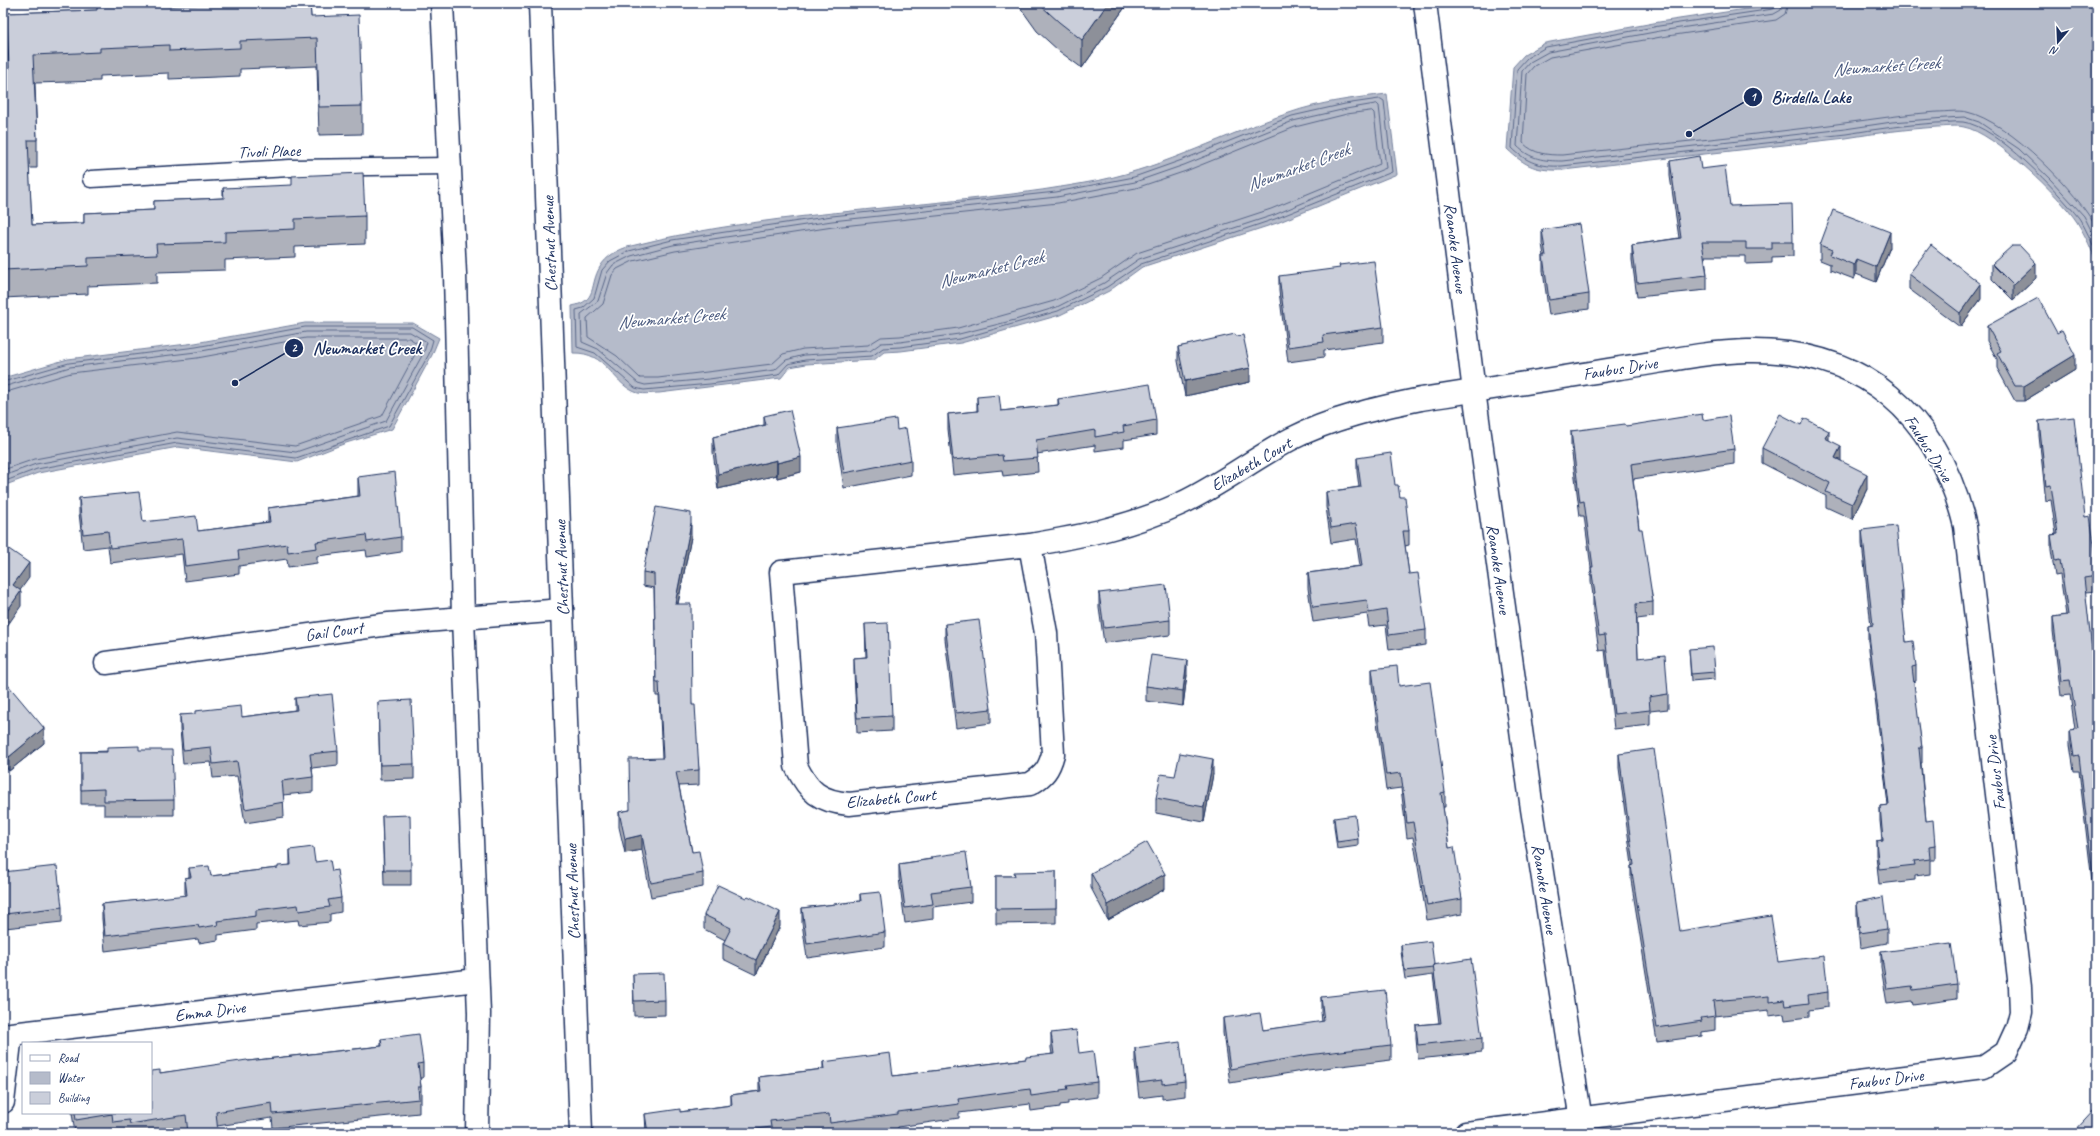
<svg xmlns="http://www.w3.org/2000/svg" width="2100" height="1136" font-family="Caveat,sans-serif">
  <rect width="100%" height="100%" fill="#fff"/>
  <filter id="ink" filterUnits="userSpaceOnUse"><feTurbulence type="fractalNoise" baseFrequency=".025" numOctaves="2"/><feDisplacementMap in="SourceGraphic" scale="8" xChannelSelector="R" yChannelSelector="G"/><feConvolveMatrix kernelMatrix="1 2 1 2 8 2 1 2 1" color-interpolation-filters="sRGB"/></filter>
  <g filter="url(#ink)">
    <!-- water -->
    <path fill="#b5bbca" stroke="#77839f" d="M1786,3h311v263c-4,-15 -12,-31 -20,-44 -16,-25 -84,-90 -113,-95 -8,-2 -19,0 -27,0 -31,2 -61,6 -91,11l-283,32c-26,1 -37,-3 -56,-21l6,-82 11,-12 21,-12 114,-21z
      M1387,94l10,80 -120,49 -135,44 -33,24 -49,24 -99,28 -60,8 -17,1 -10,8 -68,4 -16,3 -9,11 -122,15c-8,0 -17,2 -24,-1 -24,-10 -28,-40 -62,-39l-1,-47c26,-5 17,-21 28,-39 6,-11 19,-18 31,-21 154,-39 315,-36 470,-66 66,-14 124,-46 188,-67 31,-11 65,-15 98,-19z
      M305,323h108l26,15 -7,17 -40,74 -46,14 -49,19 -119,-15 -140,26 -35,13v-108l65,-19 127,-16z"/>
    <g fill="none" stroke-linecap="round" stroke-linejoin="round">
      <!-- shore -->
      <path stroke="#596789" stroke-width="1" d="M1777,3v4l-4,2 -114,17 -113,21 -19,11 -10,11 -5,79c15,15 29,19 50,18l284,-32c30,-5 59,-9 90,-11 9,0 19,-2 27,-1 34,4 95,70 116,96 7,10 12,24 18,35
        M1782,3l-1,7 -7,4 -114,17 -112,21 -18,10 -8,9 -5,75c13,13 27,15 45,15l283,-32 47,-7 54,-4 18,-1 15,5 40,27 32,31 33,36 13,26
        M1788,3l-3,11 -9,6 -115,17 -111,20 -16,9 -7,8 -4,69c11,11 24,12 39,12 94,-11 188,-19 282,-32 31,-4 62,-9 93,-11 9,0 21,-2 30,0 42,9 111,80 130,117
        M1381,99l3,2 8,71 -117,47 -134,45 -34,23 -49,24 -98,28 -60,8 -17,1 -11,8 -67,4 -17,4 -10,11 -68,9 -66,6 -9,-2 -40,-35 -18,-6 -1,-37 7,-2 11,-10 8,-28 8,-9 19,-10 43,-11 160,-24 224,-24 78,-15 48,-17 110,-44 53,-12z
        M1377,104l2,2 7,62 -112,47 -135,44 -35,24 -47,24 -42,13 -56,14 -59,8 -19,1 -11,8 -66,4 -18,5 -11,10 -66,9 -64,6 -7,-2 -40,-34 -16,-7 -1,-28 17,-13 9,-28 6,-8 18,-9 42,-11 159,-24 225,-24 78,-15 49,-17 109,-44 53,-12z
        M1372,111l2,2 6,51 -109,45 -134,44 -36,25 -47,23 -96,27 -58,8 -19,1 -13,8 -65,4 -20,5 -11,10 -114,14h-18l-23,-22 -29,-19 -1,-19 16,-14 9,-29 5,-6 16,-8 42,-10 158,-24 225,-24 78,-15 50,-17 109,-44 52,-13z
        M3,382l66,-19 127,-16 109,-20h107l21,13 -4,14 -40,72 -93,32 -119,-15 -140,26 -34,13
        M3,387l67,-20 126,-15 110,-20h104l17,10 -3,10 -38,69 -90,31 -119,-14 -141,26 -33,12
        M3,393l68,-20 126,-15 109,-20h103l11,7 -38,71 -87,30 -118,-14 -142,27 -32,11"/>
      <!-- lane casing -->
      <g stroke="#1b2f5e" stroke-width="19">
        <path id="lane" d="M91,179l199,-11 159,-2"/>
      </g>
      <!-- street casing -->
      <g stroke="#1b2f5e" stroke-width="25">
        <path id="street" d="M1030,545c53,-9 103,-19 152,-42 38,-18 71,-44 109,-64 41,-21 86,-31 130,-40 66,-10 133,-20 199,-31 42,-6 84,-16 127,-17 117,-3 191,64 218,175l55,461 1,25 -4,16 -11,24 -22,15 -518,66
          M1030,545l16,88 7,121c-4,15 -9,22 -23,30l-181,20c-30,-3 -40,-12 -53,-38l-15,-194z
          M106,663l283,-39 173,-14
          M3,1102l8,-68 466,-54"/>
      </g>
      <!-- secondary casing -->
      <g stroke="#1b2f5e" stroke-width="25">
        <path id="secondary" d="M442,3l13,271 8,344 16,395 -2,120
          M540,3l41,1130
          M1425,3l49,388 58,418 51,324"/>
      </g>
      <!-- lane -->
      <use href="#lane" stroke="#fff" stroke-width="16"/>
      <!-- street -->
      <use href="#street" stroke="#fff" stroke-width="22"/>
      <!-- secondary -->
      <use href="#secondary" stroke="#fff" stroke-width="22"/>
    </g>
    <!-- wall -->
    <path fill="#aeb1bb" stroke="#1b2f5e" d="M235,3h75l1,14 51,89v28l-43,1 -2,-69 -77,3v7l-71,3v-6l-69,3v5l-65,2 2,57v28h-8l3,57 52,-2v-10l70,-3v-9l69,-3v-10l142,28v28l-70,3v10l-70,3v10l-68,2v11l-69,3v8l-85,4v-229h5l-1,-28v-28l90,-3z
      M1017,3h111l-46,65 -23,-17 -22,-20z
      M1670,161l31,8 29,37 63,36v14l-21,1v6l-26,1v-8h-41l2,19v15l-70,7 -5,-37v-15l47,-7 -9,-62z
      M1542,230l47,64v15l-40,6 -6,-44v-15h1l-2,-12z
      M1820,245l70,2 -14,35 -20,-8 -2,5 -24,-9v-6l-10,-4z
      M1992,264l44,14 -23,22 -21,-21z
      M1909,274l72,25 -21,28 -51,-38z
      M1279,276l104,51v15l-59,8v7l-36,5 -9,-71z
      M1987,326l88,44 -51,31h-9l-18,-33v-9l-10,-18z
      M1236,336l14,46 -65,14 -7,-35v-14z
      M977,397l24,14 57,-6v-6l98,21v15l-32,5v7l-29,4v-6l-58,9 1,18 -35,4 -1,-6 -49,5 -5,-46v-15l29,-3z
      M764,416l37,56 -24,6v-3l-59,14 -5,-37v-15l51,-12z
      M1703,420l31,29v15l-101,15 6,50 14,73v15l-16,2 1,39 30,36v15l-18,2v14l-36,4 -9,-79 -6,1 -6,-41v-15l-2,-13v-15l-7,-51h-4l-9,-70v-15z
      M2039,421l46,96 12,48v26l-12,1 8,68 4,-1v231h-4l-14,-119h-5l-4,-26v-15l5,-1 -5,-34 -9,1 -8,-65v-14l13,-2 -6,-40 -5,1 -4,-26v-15l5,-1 -5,-34 -5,1 -7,-65z
      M1801,425l28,15 12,21 26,28 -15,30 -26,-12v-11l-64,-33v-15z
      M837,428l60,2 14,30v15l-67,13 -7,-46z
      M1357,458l38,27 5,12 9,34v14l-4,1 4,28 17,56v15l-37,5 -3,-25 -17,2 -2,-13 -54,8 -5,-34v-15l52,-7 -4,-27 -25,4 -5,-36v-15l33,-5 -2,-15z
      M358,477l43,60v15l-34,5 -1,-7 -49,6v7l-29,4 -1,-8 -48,7v8l-54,7 -3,-27 -72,9 -2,-17 -25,3 -4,-36v-15l64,24 55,9 70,-9v-14l90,-12z
      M1862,530l41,62v14l-1,1 4,35 10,24v15l-3,1 9,66v15h-1l5,58 9,24v15h-5v14l-15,2v4l-36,4 -3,-29v-14l6,-1 -2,-19v-15l8,-1 -20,-164v-15h3l-9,-82z
      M691,537l-13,67 14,101 7,65v15l-20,1 13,66 11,21v14l-52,10 -9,-47 -17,3 -6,-26v-15l11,-2 32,-52 -3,-62h-3l-2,-108 -11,-2v-14z
      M1099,593l71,27v15l-66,8 -5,-35z
      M865,624l27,92v15l-35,2 -3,-61v-14l12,-1z
      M945,624l46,85v14l-35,5 -11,-89z
      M1689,649l26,23v7l-24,2z
      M1372,669l27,17 46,106v15h-2l6,41 13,51v15l-35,6 -14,-83 -6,1 -6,-50 -15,2 -14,-106z
      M1187,675l-4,31 -37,-5v-15z
      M3,687l41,56 -35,28 -6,-8z
      M295,698l43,53v14l-26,3 1,9v15l-30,3 1,22 -39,6 -8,-47 -24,2 -2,-16 -28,2 -3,-34v-15l62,2 53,-7z
      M378,702l36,62v15l-34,1z
      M139,750l35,50v15h-70v-11h-23v-52z
      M1619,754l61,177 98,31 50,30v15l-19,3v7l-24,3 -1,-6 -15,2v-6l-54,6v14l-13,2v4l-45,6 -26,-162v-14l1,-1 -13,-97z
      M1213,774l-9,48 -48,-9v-15z
      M382,816l29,54v15h-27z
      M1334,818l24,21v7l-21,3 -3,-23z
      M290,850l42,21 9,27v14l-11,2v8l-31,3 -1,-5 -42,4v6l-38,5v5l-19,3 -1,-4 -93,12 -3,-32v-15l83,-8v-18l4,-1v-9l22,8 67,-8 12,-3z
      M931,857l40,30v15l-38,5v12l-28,4 -6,-45v-14l32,-5z
      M1056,871v52l-60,1v-48h19z
      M3,872l59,35v15l-57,6 -2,-16z
      M1091,873l74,16 -57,31 -17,-32z
      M860,894l25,38v15l-78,11 -5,-35v-15l58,-7z
      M1857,902l30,27v14l-27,5 -3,-31z
      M704,915l76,11 -24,49 -33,-16v-15l2,-4 -21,-11z
      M1401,945l33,19 48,74v14l-64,7 -2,-20v-14l23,-2 -6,-48 -28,4 -4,-27z
      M1881,952l76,32v15l-44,6 -1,-4 -25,3 -6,-37z
      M633,974l32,26v15l-31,1z
      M1321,997l70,48v15l-83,10 -78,13 -7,-50v-15l40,12 59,-8 -1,-10z
      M1051,1033l28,20 18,29v15l-29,4v3l-8,1v2l-29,4 -1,-7 -71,9v5l-61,9v2l-30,4h-38l-1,-4 -35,4h-148l-1,-19 35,-2 51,-7v-10l28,-4v-14l64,-8v-7l70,14 133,-17 26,-5 -1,-6z
      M381,1039l42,24v15h-3l1,9v15h-2v11l-146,15 -1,-10 -55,8 1,7h-32v-3l-22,3h-51l-1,-4 -28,4h-9l-3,-20h79l9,-40 88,-12 133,-15z
      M1135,1048l50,33v15l-23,3v-4l-23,3 -4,-35z"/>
    <!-- shaded-wall -->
    <path fill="#8d9099" stroke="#1b2f5e" d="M1108,3h20l-46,65v-28z
      M1890,232v15l-14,35v-15z
      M1856,259v15l-2,5v-14z
      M2036,263v15l-23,22v-15z
      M1981,284v15l-21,28v-14z
      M2075,355v15l-51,31v-15z
      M1250,368v14l-65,14v-15z
      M1829,431v15l-4,-8z
      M1841,446v15l-6,-3z
      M801,457v15l-24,6v-15z
      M777,460v15l-59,14v-15z
      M1867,474v15l-15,30v-15z
      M691,523v14l-16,81v-14z
      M29,563v15l-16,22v-15z
      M21,591v15l-18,26v-15z
      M1187,660v15l-4,31v-15z
      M44,728v15l-35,28v-14z
      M1213,759v15l-9,48v-15z
      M642,835v15l-17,3v-14z
      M1165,874v15l-57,31v-15z
      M780,912v14l-24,49v-15z"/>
    <!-- building -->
    <path fill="#caceda" stroke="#1b2f5e" d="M150,3h18v3l67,-3h75l1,14 48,-2 3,91 -43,1 -2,-69 -77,3v7l-71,3v-6l-69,3v4l-67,3 4,85h-9l4,85 52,-2v-10l70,-3v-9l70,-3 -1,-10 69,-3v-9l71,-3 2,43 -70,3v10l-70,3v10l-69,2 1,11 -69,3v8l-85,4v-201h6l-2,-56 90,-3v-5z
      M1038,3h70l-26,37 -23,-18z
      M1699,156l2,13 24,-3 5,40 62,-2 1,38h-21v7h-26v-7h-44l5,33 -70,8 -5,-38 49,-7 -11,-77z
      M1833,210l57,22 -14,35 -20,-8 -2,6 -24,-10 2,-5 -12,-5z
      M1579,224l10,70 -40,6 -6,-44h3l-4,-26z
      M1931,245l50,39 -21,29 -51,-39z
      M2012,246h8l16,17 -23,22 -21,-21z
      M1374,261l9,66 -60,8 1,7 -36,5 -9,-71 61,-8 -1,-3z
      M2038,298l19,35 5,-3 13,25 -51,31h-9l-18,-33 4,-2 -14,-25z
      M1235,334l1,2 7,-1 7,33 -65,13 -7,-34z
      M1150,384l6,36 -33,6 1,6 -29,5v-7l-59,10 2,18 -35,3 -1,-6 -49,5 -5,-46 30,-3 -1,-14 22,-2 2,16 58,-6 -1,-6z
      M790,410l11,47 -24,6v-3l-59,14 -5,-37 53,-12 -2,-9z
      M1702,414l1,6 26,-4 5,33 -103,15 8,65h3l11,73 -17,2 2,54 27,-3 3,39 -19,3 1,13 -36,4 -9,-79 -6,1 -6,-41 2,-1 -4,-27h2l-9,-66 -4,1 -9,-71 54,-7 1,2z
      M1780,414l21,11 3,-7 25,13 -4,7 16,8 -6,12 32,16 -15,30 -26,-12 4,-9 -68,-35z
      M2074,417l11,100 5,-1 7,49v11l-13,2 9,82 4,-1v216h-4l-14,-119 -5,1 -4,-27 8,-1 -8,-49 -9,1 -8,-64 15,-2 -8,-55 -5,1 -4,-26 7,-1 -7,-49 -5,1 -7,-65z
      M896,419l1,11 9,-2 5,32 -67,13 -7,-45z
      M1391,453l4,32h3l2,12h5l4,34h-6l6,43 9,-1 8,57 -37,5 -3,-25 -17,3 -2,-13 -54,7 -5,-34 54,-7 -6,-42 -25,4 -5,-36 35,-5 -4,-29z
      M395,472l6,65 -34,5 -1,-7 -50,7 1,6 -29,4 -1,-8 -49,7 1,8 -54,7 -3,-27 -72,9 -2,-17 -25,3 -4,-36 60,-6 4,30 53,-6 2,15 72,-9 -2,-14 92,-12 -2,-19z
      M656,507l35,6v10l-16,81h16l1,101h3l4,65 -23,2 16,80 7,-1 4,22 -52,10 -9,-48 -17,4 -6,-27 11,-2 -1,-51 34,-1 -4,-76h-3l-2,-108 -11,-2z
      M1896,526l7,66h-2l5,50 7,-1 3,25 -4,1 10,81h-3l7,73 7,-1 2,25 -6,1 1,13 -16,2 1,4 -36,4 -3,-28 7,-1 -3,-34 9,-1 -21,-179 5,-1 -11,-95z
      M3,545l26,18 -16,22 8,6 -18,26z
      M1166,585l4,35 -66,8 -5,-35z
      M979,620l12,89 -35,4 -11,-89z
      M888,623l4,93 -35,2 -3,-60 13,-1 -2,-33z
      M1713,647l2,25 -24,2 -2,-25z
      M1151,655l36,5 -4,31 -37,-5z
      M1397,666l2,20 31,-4 15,110 -4,1 8,55 5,-1 8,52 -35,6 -14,-83 -6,1 -6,-50 -15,2 -14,-106z
      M8,685l36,43 -35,29 -6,-8v-62l1,1z
      M332,694l6,57 -28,3 3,23 -31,4 2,21 -39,7 -8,-48 -24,3 -2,-17 -28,3 -3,-35 15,-1v-3l46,-5 1,11 55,-7 -2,-12z
      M411,700l3,64 -34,1 -2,-63z
      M139,746v4h33l2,50 -70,1v-12l-23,1v-38h26v-5z
      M1654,749l26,182 91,-15 7,46 46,-6 4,36 -20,3 1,8 -24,3 -1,-6 -15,2v-6l-56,5 2,15 -14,2 1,3 -45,7 -26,-162 3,-1 -15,-111z
      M1180,753l33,6 -9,48 -48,-9 5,-24 14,2z
      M410,815l1,55h-27l-2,-54z
      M1355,815l3,24 -21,3 -3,-24z
      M1147,842l18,32 -57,31 -17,-32z
      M313,847l2,15 15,-2 2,11 5,-1 4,28 -13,2 2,7 -31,4 -1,-6 -42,5v6l-39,5 1,4 -19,3 -1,-3 -93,11 -3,-32 85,-9 -2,-17 6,-1 -2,-9 20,-2 2,10 67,-8v-2l13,-1 -1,-15z
      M966,852l5,35 -40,5 2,12 -28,4 -6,-44 33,-5 -1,-2z
      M57,866l5,41 -57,7 -2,-17v-25z
      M1056,871v37l-60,1v-33h19l-1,-4z
      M718,885l28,13 2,-2 32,16 -24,48 -33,-16 8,-16 -27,-13z
      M880,892l5,40 -78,12 -5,-36 59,-7 -1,-7z
      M1883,897l4,32 -27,4 -3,-31z
      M1431,941l3,23 -1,1v3l-28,3 -4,-26z
      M1951,943l6,41 -44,6 -1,-4 -25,3 -6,-37z
      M1471,959l11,79 -64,7 -2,-20 25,-2 -8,-58z
      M664,973l1,27 -31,1 -1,-27z
      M1385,990l6,55 -83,10 -78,14 -7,-51 37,-5 3,17 61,-9 -3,-24z
      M1076,1030l3,23 14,-2 4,31 -30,4 1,3 -8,1v2l-29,4 -1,-7 -72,10 1,5 -61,8v2l-68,9 -1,-9 -59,7 1,6 -43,6h-80l-3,-19 35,-5v3l52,-7 -1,-10 30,-4 -2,-14 65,-8 -1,-7 67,-9 3,23 133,-17v-2l28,-3 -3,-21z
      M419,1034l4,29 -5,1 3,23h-3l1,12 -146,15 -1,-11 -56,9 2,21h-30l-2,-18 -56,9 -1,-4 -16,2 -1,-8 -36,6 -1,-7h76v-42l9,-1v3l87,-13 1,1 134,-15 -1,-7z
      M1180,1042l5,39 -23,3v-4l-23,3 -4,-35z
      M2097,1107v26h-24z"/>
  </g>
  <g text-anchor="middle" stroke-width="3.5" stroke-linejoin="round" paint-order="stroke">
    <!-- street labels -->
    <g font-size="17" fill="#1b2f5e" stroke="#fff">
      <text transform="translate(269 151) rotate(-2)" y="6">Tivoli Place</text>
      <text transform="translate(549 244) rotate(-92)" y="6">Chestnut Avenue</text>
      <text transform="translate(1456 248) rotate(83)" y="6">Roanoke Avenue</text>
      <text transform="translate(1620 368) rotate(-9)" y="6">Faubus Drive</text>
      <text transform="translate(1929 448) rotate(58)" y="6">Faubus Drive</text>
      <text transform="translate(1251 464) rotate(-30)" y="6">Elizabeth Court</text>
      <text transform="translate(561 568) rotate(-92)" y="6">Chestnut Avenue</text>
      <text transform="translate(1499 569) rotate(82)" y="6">Roanoke Avenue</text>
      <text transform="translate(334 631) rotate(-8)" y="6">Gail Court</text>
      <text transform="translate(1995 773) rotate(-97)" y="6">Faubus Drive</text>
      <text transform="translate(891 798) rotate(-5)" y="6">Elizabeth Court</text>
      <text transform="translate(1545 889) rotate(81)" y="6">Roanoke Avenue</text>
      <text transform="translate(572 892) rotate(-92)" y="6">Chestnut Avenue</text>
      <text transform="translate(210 1011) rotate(-7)" y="6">Emma Drive</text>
      <text transform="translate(1886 1079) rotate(-7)" y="6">Faubus Drive</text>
    </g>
    <!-- water labels -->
    <g font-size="18" font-style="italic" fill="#49597e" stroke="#fff">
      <text transform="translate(1886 66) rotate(-4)" y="6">Newmarket Creek</text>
      <text transform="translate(1298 167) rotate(-20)" y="6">Newmarket Creek</text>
      <text transform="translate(991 269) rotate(-14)" y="6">Newmarket Creek</text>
      <text transform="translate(671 318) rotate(-5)" y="6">Newmarket Creek</text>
    </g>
  </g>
  <!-- callouts -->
  <path fill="none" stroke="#1b2f5e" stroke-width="1.5" d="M1689 134L1753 97M235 383L294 348"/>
  <g fill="#1b2f5e" stroke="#fff" stroke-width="1.5">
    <circle cx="1689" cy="134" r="4"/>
    <circle cx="235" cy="383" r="4"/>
    <circle cx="1753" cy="97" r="10"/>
    <circle cx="294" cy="348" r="10"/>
  </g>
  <g font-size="12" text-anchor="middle" font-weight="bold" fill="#fff">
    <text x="1753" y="101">1</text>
    <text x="294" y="352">2</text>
  </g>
  <g font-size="18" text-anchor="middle" font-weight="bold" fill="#1b2f5e" stroke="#fff" stroke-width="3.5" stroke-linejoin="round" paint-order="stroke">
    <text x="1811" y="103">Birdella Lake</text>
    <text x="367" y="354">Newmarket Creek</text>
  </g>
  <!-- margin -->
  <rect width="2100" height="1136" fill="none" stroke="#fff" stroke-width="16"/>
  <rect x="8" y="8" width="2084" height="1120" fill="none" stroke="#1b2f5e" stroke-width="1.5" filter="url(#ink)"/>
  <!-- legend -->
  <rect x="22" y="1042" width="130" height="72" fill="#ffffff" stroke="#a4acbf"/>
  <rect x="30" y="1055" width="20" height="6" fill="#ffffff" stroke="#a4acbf"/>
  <text x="58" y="1062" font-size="12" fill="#1b2f5e">Road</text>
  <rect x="30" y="1072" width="20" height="12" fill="#b5bbca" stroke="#a4acbf"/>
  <text x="58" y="1082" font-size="12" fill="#1b2f5e">Water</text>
  <rect x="30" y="1092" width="20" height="12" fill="#caceda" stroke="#a4acbf"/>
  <text x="58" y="1102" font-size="12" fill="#1b2f5e">Building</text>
  <!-- north arrow -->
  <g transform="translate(2058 42) rotate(199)" stroke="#ffffff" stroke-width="3" paint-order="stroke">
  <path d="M0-3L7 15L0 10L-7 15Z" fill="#1b2f5e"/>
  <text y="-6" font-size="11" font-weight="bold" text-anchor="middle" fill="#1b2f5e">N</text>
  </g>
</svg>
